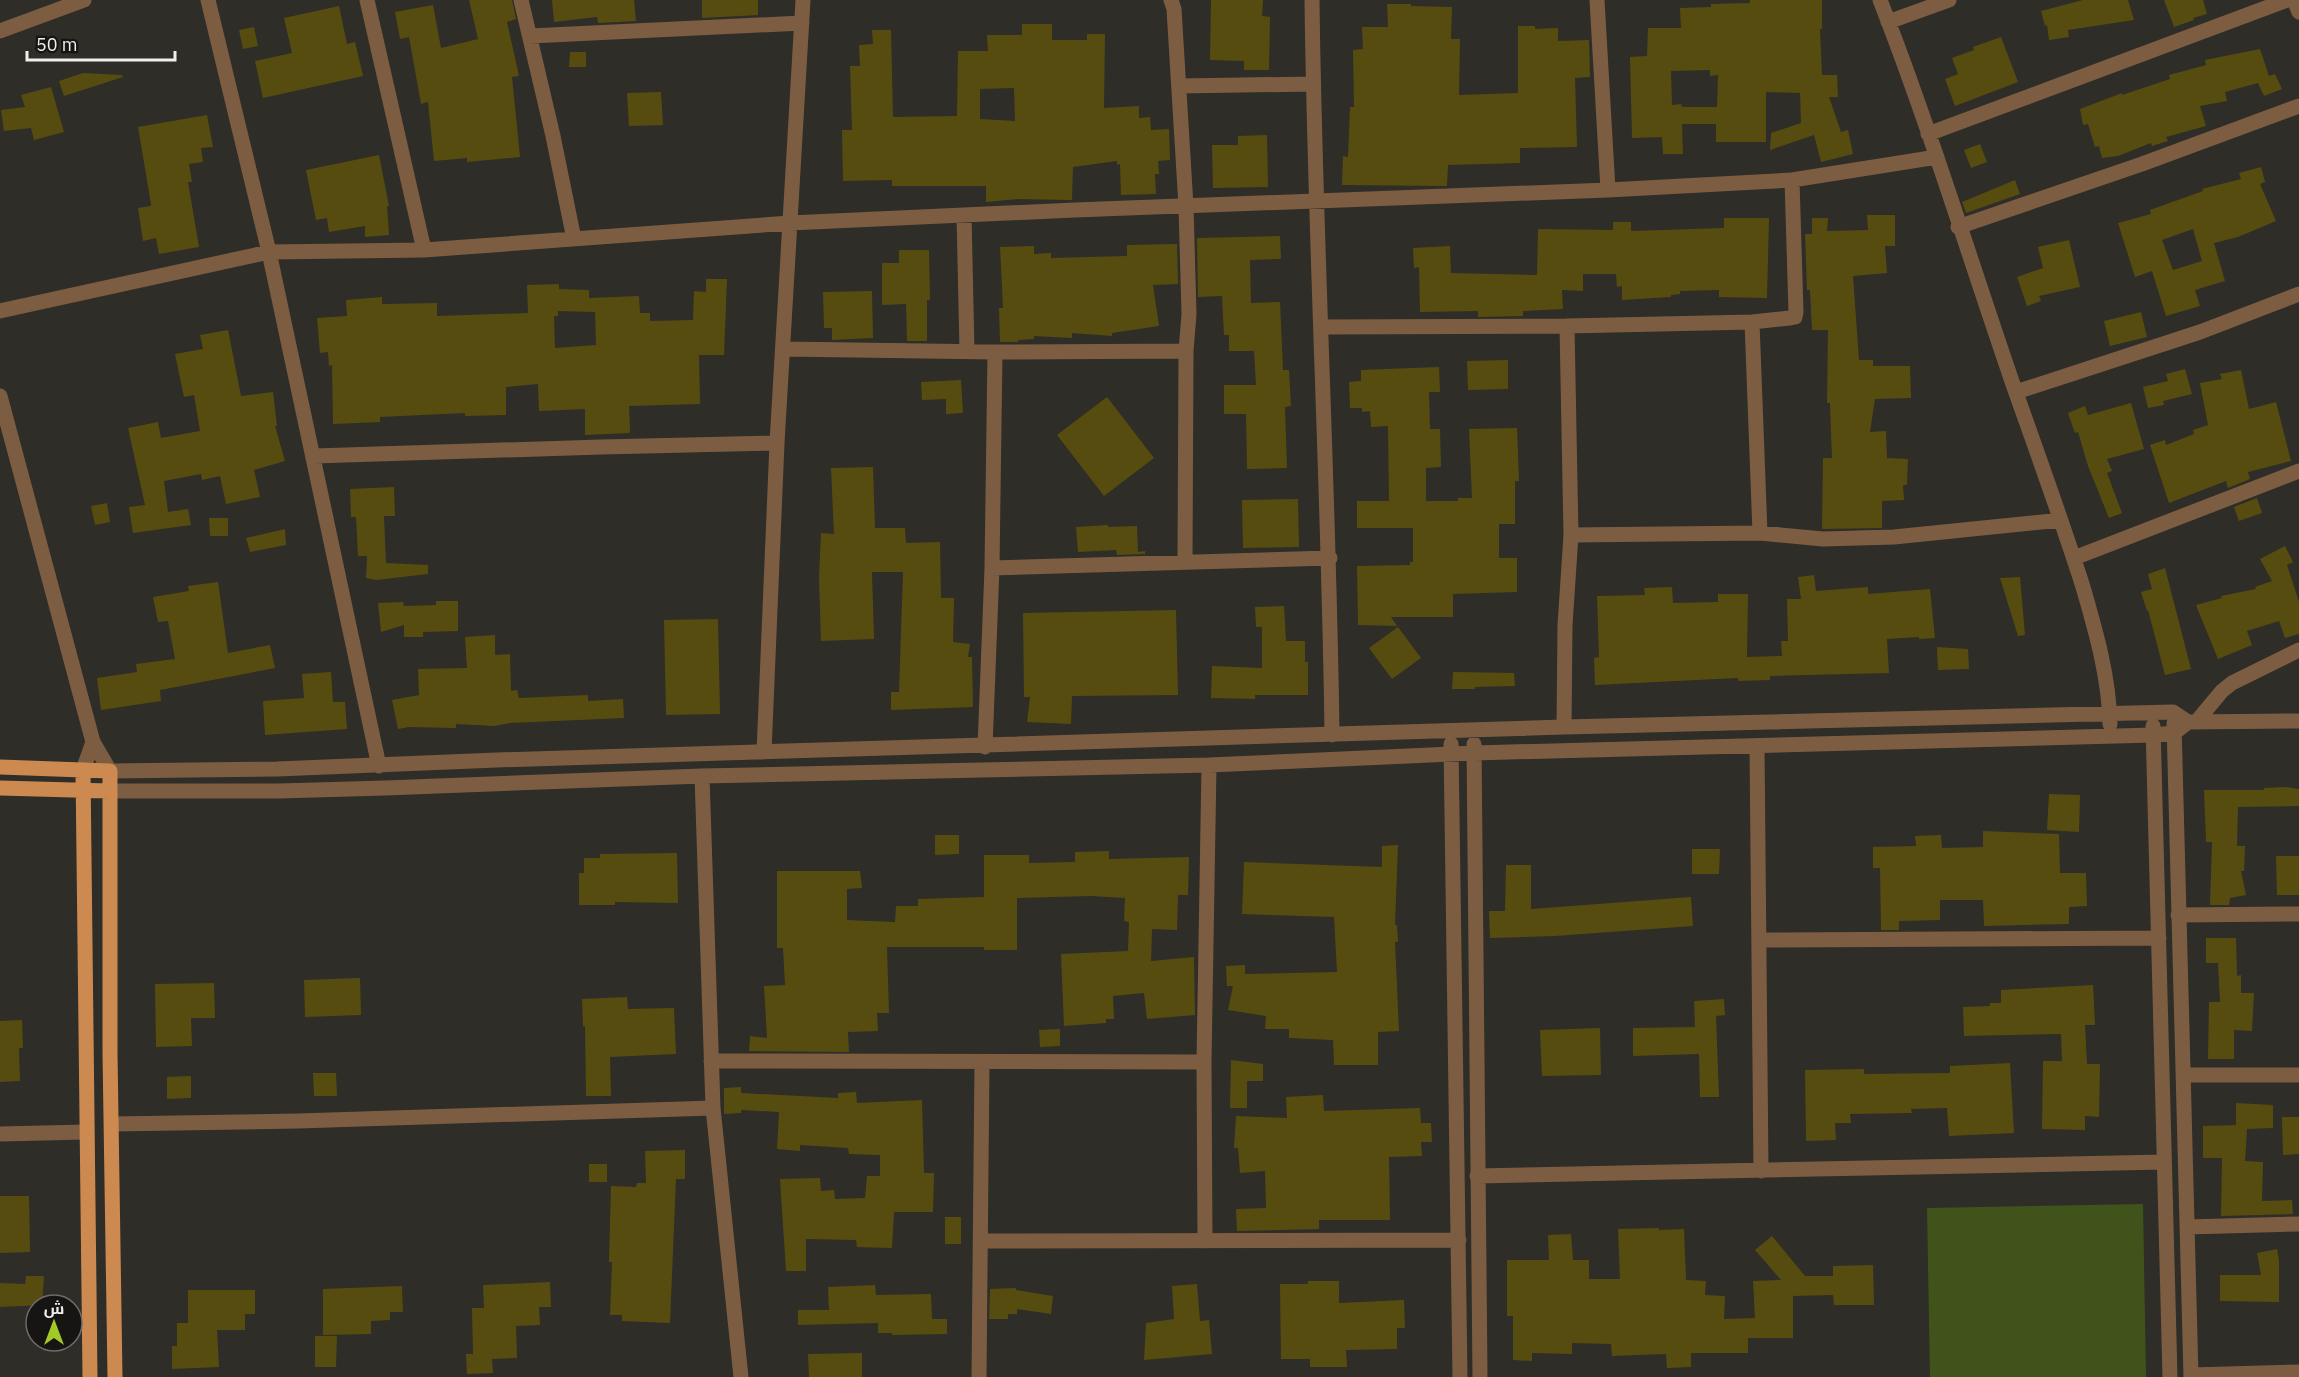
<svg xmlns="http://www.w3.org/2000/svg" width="2299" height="1377" font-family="'IBM Plex Sans',Cairo,sans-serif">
  <rect width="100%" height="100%" fill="#2e2d28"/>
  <!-- pitch -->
  <path fill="#40531b" d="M2143,1204l3,173h-216l-3,-169z"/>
  <!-- building -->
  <path fill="#574c10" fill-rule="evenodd" d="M469,0h43l4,19 -9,3 12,54 -7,1 8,80 -53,5v-4l-33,3 -6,-59 -7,2 -12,-67 -9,2 -5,-27 38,-7 8,43 37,-9z
    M552,0h82l2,21 -38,2 -1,-6 -43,5z
    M702,0h56v15l-56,3z
    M1211,0h52l-1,16 8,1 -1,53h-25v-9l-34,-1z
    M1750,0h72v29h-2l2,46h15l1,22h-9l12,35 7,-2 5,24 -32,8 -7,-27 -44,15 1,-17 30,-10 -1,-30 -34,-1v50h-50v-18h-34l1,30h-20l-1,-17 -30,1 -2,-81 17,-1 1,-28h33l-1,-20 31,-1v-3l39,-1zM1710,70v6l8,-1 -1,32h-35l-1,-3 -9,1 -1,-34z
    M2083,0h45l6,20 -66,10 1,7 -20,3 -2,-15 -2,1 -4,-15z
    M2164,0h39l4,14 -14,4 1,2 -20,7z
    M1387,4h24v2l41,1 -1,32h9l-1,56 59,-2v-67h17v3l23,-1v13l31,-1 1,37 -15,1 2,69 -57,1v15l-72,2 -1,21 -105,-1 1,-29 5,1 2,-50h4l-1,-57 10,-1 -1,-22h26z
    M339,6l8,38 8,-2 8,34 -100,22 -8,-37 37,-8 -8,-35z
    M1022,24h30v16h35v-6h18l-1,74 35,-2v12l11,-1 1,13 18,-1 1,31 -12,1 1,13h-4l1,20 -35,1 -1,-31 -3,1v-4l-44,6 -1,33 -54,-1 -32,3v-16h-94v-6l-49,1 -1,-51h10l-2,-64h10l-1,-21 14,-1 -1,-14h19l2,87 64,-1 1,-65h30l-1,-16h35zM1014,88l1,33 -35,-2v-30z
    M254,27l4,19 -15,3 -4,-19z
    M2001,37l17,45 -63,24 -10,-27 13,-5 -6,-16 22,-8 -1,-3z
    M2260,49l9,27 6,-2 7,15 -18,7 -6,-13 -33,9 2,9 -27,5 6,20 -40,11 2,4 -16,5 -1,-3 -33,13 -16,2 -3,-12 -4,1 -7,-23 -5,1 -3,-16 42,-16v2l48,-16 -1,-4 37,-10 -1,-5z
    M570,52h16v15h-17z
    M83,73l39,2 1,2 -59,19 -5,-15z
    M51,87l13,45 -30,8 -3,-12 -27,3 -3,-21 24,-3 -4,-12z
    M661,92l2,33 -34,1 -2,-33z
    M207,115l6,32 -12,1 2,14 -14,2 3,18h-4l11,65 -40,7 -3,-16 -13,3 -5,-33 13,-2v-2l-13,-77z
    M1267,135l1,52 -55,1 -1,-43h26v-9z
    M1980,144l7,18 -16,6 -7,-18z
    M379,155l10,51h-2l2,29 -24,2v-11l-36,6 -2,-14 -11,2 -10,-50z
    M2261,167l4,15 -5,2 16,37 -38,16 -24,6 11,38 -30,9 5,16 -34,10 -14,-45 -17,6 -17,-54 33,-9 -1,-4 53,-19 -1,-2 39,-10 -2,-6zM2193,229l9,32 -29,9 -11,-30z
    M2015,180l5,14 -54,19 -4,-11z
    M1867,215h28v31h-10l2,27 -34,3 6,84h14v6h37l1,32 -36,1 -5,33 16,-1 1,27 21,1 -1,26h-4l1,15 -22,1v27l-60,1 1,-71h9l-2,-55h-3l1,-73h-16l-2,-40h-3l-2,-56h7v-16h16l-1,13 41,-1z
    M1724,218h45l-2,80 -48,-1v-7l-39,1v3l-9,1v2l-49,3v-14l-5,1 -1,-13h-33v17l-21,-1 1,19 -40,2v5l-45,1v-6l-58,1 -1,-45 -5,1 -1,-20 37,-2 1,27 86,2 1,-46 75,1v-8h18v9l93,-3z
    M1280,236l1,23 -31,1 1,43 29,-1 3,68h6l2,36 -6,1 2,61 -40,1 -1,-55h-22v-29h32l-2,-34h-25v-16h-5l-2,-39 -24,1 -1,-59z
    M2069,240l11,47 -41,9 2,5 -14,5 -10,-29 26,-9 -5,-21z
    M1177,244l1,40 -25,1 6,41 -47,7v3l-40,-3v5l-38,-2v3l-16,1v2h-18l-1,-34h4l-3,-61 34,-1v8l17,-1v5l76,-2v-11z
    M899,250h30l1,50h-3v41h-20l-1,-37 -24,1v-42h17z
    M706,279h21l-3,76h-25l1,49 -71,2 1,27 -45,2v-26l-46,2 -1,-27 -32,3v28l-41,1v-3l-85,4v5l-47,2 -1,-59 -3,1 -1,-14 -8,1 -3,-35 30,-2 -1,-16 36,-3v7l55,-1v13l91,-3 -1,-28 32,-1v5l30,1v8l50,-2 1,17h10v8l43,-1 1,-29 12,1zM558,311l37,1 1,33 -41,3 -1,-32h4z
    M872,291l1,47 -41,2v-12h-8l-1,-36z
    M2141,312l6,25 -37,9 -6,-25z
    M228,330l13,66 32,-4 4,34h-2l10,35 -31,9 6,27 -34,7 -6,-28 -18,4 -1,-6 -37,7 4,31 20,-3 3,16 -58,8 -4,-26 16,-2 -17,-77 30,-6 3,16 39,-7 -6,-36 -10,2 -9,-43 28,-5 -3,-14z
    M1508,360v29l-40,1 -1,-29z
    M1439,367l1,25h-11l1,37h10l1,38 -15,1v33h32v-3h14l-3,-69 48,-1 2,53h-4v43h-16v34h18v34l-64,2v23h-62l6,9 -39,-1 -1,-59 53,-1v-3h3v-34h-56v-27h32l-1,-75 -17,1 -1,-16 -8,1v-4h-12l-1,-26 12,-1v-11z
    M2185,369l7,25 -29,7 1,4 -16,3 -5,-21 25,-6 -2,-7z
    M2241,370l8,39 27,-7 15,59 -43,11 2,7 -22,9 -2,-7 -57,22 -19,-58 15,-5 1,5 28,-11 -1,-4 15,-5 -8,-42 22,-4 -2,-5z
    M961,380l2,33 -17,1v-15l-24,1 -1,-18z
    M1107,397l47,61 -50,38 -47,-61z
    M2131,403l13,46 -37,10 5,12 -5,2 15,40 -13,5 -21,-52 -10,-34 -3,1 -7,-20 17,-7 3,9z
    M873,467l2,61h30l1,15 34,-1 1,56h13l-1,44 17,2 -2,13h4l1,50 -82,3v-18h8l4,-120h-31l2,67 -53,2 -2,-63 2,-45 13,1 -3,-66z
    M394,487l1,29h-11l2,47 42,2v9l-52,6 -10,-2 1,-22h-9l-2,-39h-5l-1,-28z
    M2257,498l5,15 -23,8 -5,-14z
    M1298,499l1,48 -56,1 -1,-48z
    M107,503l3,19 -15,3 -4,-19z
    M209,518h19v18h-18z
    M1108,525v2l29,-1 1,26 7,-1v3l-28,1 -1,-5 -38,2 -2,-25z
    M285,529l1,16 -36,7 -4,-14z
    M2285,546l8,16 -6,3 12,37v32l-14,4 -6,-17 -32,10 5,14 -34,14 -22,-54 26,-7 -1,-2 35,-7 -1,-2 17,-6 -12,-22z
    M2165,568l26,101 -26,6 -17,-65 -1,1 -6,-19 11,-3 -4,-15z
    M1814,575l2,16 52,-4v7l62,-5 5,49 -16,1v-2l-32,2 2,34 -119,3v4l-32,1v-3l-143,7 -1,-27 5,-1 -2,-61 48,-1 -1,-7 28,-1 1,16 45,-1v-8h30l-1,63 35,-1 -1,-15h7l-1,-42h14l-3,-22z
    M2020,577l5,58 -7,1 -18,-58z
    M218,582l10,71 42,-8 5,23 -115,22 1,11 -60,9 -4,-32 40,-6 -1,-8 39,-5 -7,-38 -10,1 -5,-25 36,-6 -1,-5z
    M436,601h22v30l-35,1v5h-19v-12l-23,7 -3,-29 25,-1 1,4 32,-1z
    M1284,606l2,35h19v21h3v33h-53v4l-44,-1 1,-32 50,2v-41h-6l-1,-20z
    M1176,610l2,85 -106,1 -1,28 -44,-2 3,-25h-6l-1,-84z
    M718,619l2,95 -54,1 -2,-95z
    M1398,627l23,31 -29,21 -23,-31z
    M495,635v20l15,-1 1,37 6,-1 2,8 69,-3v6l35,-2 1,19 -114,5 -15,3 -39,-2v4l-47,-1 -11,2 -6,-29 27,-5 -1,-26 49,-1 -2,-31z
    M1937,647l31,2 1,20 -31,1z
    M331,672l2,30h12l2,27 -82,6 -2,-34 41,-3 -2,-24z
    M1453,672l61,1 1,13 -40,1v2h-23z
    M2286,787l13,2v17l-61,1 -1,39h8l-1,25h-3l5,24 -16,3 -1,7h-19l2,-63h-6l-2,-52h60v-2z
    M2049,794l31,1 -1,37 -32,-2z
    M1983,831l76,3 1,39h26l1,33 -18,1v17l-85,2 -1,-26h-43v20l-41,1v9h-18l-1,-62h-7v-21l43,-1 -1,-10 26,-1 1,13 41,-1z
    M935,835h24v19l-24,1z
    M1398,845l-3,80h2l1,17h-3l4,89 -21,1v33h-44l-1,-25 -44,-2v-9h-24l1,-13 -38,-6 5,-24h-6l-1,-20 19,-1v9l92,-2 -3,-55 -92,-3 2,-52 138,5v-21z
    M1692,849h28l-1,25h-27z
    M1109,851v8l80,-2 -1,38h-10l-1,35 -25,-1 -1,32 43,-4 1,58 -48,4 -3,-26 -31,3 1,23h-8v4l-42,3 -3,-72 67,-3 1,-29 -5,-1 1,-23 -34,-2 -74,2v52h-33v-3h-97l2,66h-12l1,18 -30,1 1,20 -100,-1 1,-15 17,2 -3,-52 21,-1 -2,-37h-6v-77h83l2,17 -15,1v31l48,2 1,-16h22v-7l66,-2v-42h45v8l46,-1v-10z
    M677,853l1,50 -63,-1v3h-36v-32h5v-15h16v-4z
    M2276,856h23v39h-22z
    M1506,865h25v44l160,-12 2,29 -138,10 -65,2 -1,-27h16z
    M2206,938h30l1,38 4,-1v18h13l-2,38 -18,-1v29h-26l1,-57h11l-2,-39h-12z
    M360,978l1,37 -56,2 -1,-37z
    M214,983l1,35h-24l1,28 -36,1 -1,-63z
    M2093,985l2,40h-10l2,39h13l-1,53 -14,-1v14l-43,-1 1,-68h19l-1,-27 -97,2 -1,-29 27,-1v-3h11v-13z
    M627,997l1,12 46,-1 2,46 -66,3 1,39h-25l-1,-70h-2l-1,-27z
    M1724,999l1,16 -9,1 3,81h-19l-1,-43 -66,2v-28l62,-1 -1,-26z
    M22,1020l1,28h-4l1,33 -20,1v-61z
    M1600,1028l1,47 -59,1 -2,-46z
    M1060,1029v17l-20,1 -1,-17z
    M1231,1060l32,4v17h-16v27h-17z
    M2010,1063l4,70 -65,3 -2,-28 -36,1 1,4 -62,1 1,9h-16l1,17 -30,1 -1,-71 59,-1v5l86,-1v-7z
    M313,1073h23l1,23h-23z
    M191,1076v22l-24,1v-22z
    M741,1087v6l97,5v-5l18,-1 1,11 65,-3 2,73h10l-1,39h-39l-2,36 -35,-1 -1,-7 -50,-1v32h-20l-6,-92 40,-1 1,13 13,-1 1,9 30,-1 2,-22h13v-21l-31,-1 -1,-6 -48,-3v6l-23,-2 2,-37 -38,-2v3l-17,1v-26z
    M1323,1095l1,16 96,-3 1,15h10l1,19h-11l1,14 -33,1 1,63h-71v9l-82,2 -1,-22 30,-1 -1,-37 -25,2 -2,-25h-4l2,-32 51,2 -1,-21z
    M2236,1103l37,2v23l-26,1 -2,32 18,1 -1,39 30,-1 1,14 -72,2 1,-58h-19v-32l33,-1z
    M2282,1117h17v37l-16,1z
    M685,1150v29h-9l-6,144 -48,-2v-6h-12l2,-53h-3l2,-76 25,1 1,-4h9l-1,-32z
    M589,1164h18v18h-18z
    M0,1196h29l1,56 -30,1z
    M945,1217h16v27h-16z
    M1659,1228v2l25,-1 2,51 20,1 -1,14 20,1 -1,23 31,-1 -2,-37 28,-1 -26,-30 17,-14 33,40h28v-10l40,-1 1,40h-40l-1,-10 -40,1v42h-45v15h-57v14l-24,1 -1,-14 -54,2 -1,-12 -39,-1v11l-40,-1v8l-19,-1v-44h-6v-56h42l-1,-25 23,-1 2,26h16v19h31l-2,-50z
    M2277,1249l2,12v41l-59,-1v-26h41l-4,-22z
    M26,1276h18l-2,29 -42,2v-24l25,1z
    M1308,1281h31v22l65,-3 1,28h-8v21l-51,1 1,17h-37v-8h-29l-1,-75h28z
    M550,1282l1,25h-12l1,18 -24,1 1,32 -25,1 1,14 -26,1 -1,-20h7l-1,-46h12l-1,-23z
    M1197,1284l3,37 9,-1 3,34 -68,6 2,-37 28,-4 -2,-33z
    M875,1285l1,10 55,-1 1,25h15v15l-55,1v-2h-14v-10l-80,2v-15h31l-1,-23z
    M402,1286l1,26h-13v8l-19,1v13l-48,1v-46z
    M1016,1288v2l37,6 -2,18 -34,-5v5h-9v5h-19l1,-30z
    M188,1290h67v24h-10v16h-28l2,37 -47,2v-23h5v-23h11z
    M315,1336h22l-1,31h-21z
    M862,1353v24h-53l-1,-23z"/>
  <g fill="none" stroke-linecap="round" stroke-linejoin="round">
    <!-- minor -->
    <path stroke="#7d5d42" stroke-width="15" d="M208,0l61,252 110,514
      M367,0l57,250
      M521,0l32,136 21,103
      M1171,0l3,9 12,197 3,108 -3,37 -1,211
      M1312,0c3,245 17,490 20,735
      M1597,0l11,190
      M1880,0c50,128 90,260 135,390 23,65 47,131 68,197 13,45 26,90 27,137
      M2294,0l5,12
      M1888,22l61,-22
      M0,31l84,-31
      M530,36l272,-13
      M1179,86l134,-2
      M1928,134l359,-134
      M964,215l3,136
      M1958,227l184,-63 157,-58
      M0,311l269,-59 155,-2 366,-27 285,-13 533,-20 184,-10 145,-23
      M1752,322l8,211
      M1321,327l246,-1 185,-4 38,-4 5,-1 1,-5 -4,-132
      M783,349l212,3 191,-1
      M2016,392l184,-60 99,-38
      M0,396l93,346 17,29 167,-2 220,-9 1067,-33 609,-15 15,10 111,-1
      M314,456l287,-9 176,-4
      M1571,535l189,-2 63,6 71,-2 167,-17
      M2074,558l225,-87
      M992,568l338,-10
      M2197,721l25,-30 10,-8 67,-33
      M2174,723l17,654
      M2153,726l17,651
      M1564,727l1,-102 6,-90 -4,-209
      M1451,744l9,633
      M1474,744l6,633
      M1757,746l4,425
      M985,747l7,-179 3,-216
      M764,752l13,-309 26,-443
      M83,770l10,-28
      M702,776l11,332 28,269
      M109,791h170l106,-3 317,-12 507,-11 265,-12 680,-18 20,-2 14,-11
      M2178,915l121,-1
      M1759,940l400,-2
      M711,1061l493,1
      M2183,1075h116
      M112,1124l186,-3 415,-13
      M0,1134l86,-2
      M1477,1176l687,-14
      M2187,1227l112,-3
      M981,1241l478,-1
      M1205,1241l-1,-179 5,-297
      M2191,1375l108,-3
      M979,1377l3,-315"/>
    <!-- major -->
    <path stroke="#cc8a50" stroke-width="15" d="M0,767l110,4v282l5,324
      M83,770l7,607
      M0,788l109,3"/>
  </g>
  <!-- north arrow -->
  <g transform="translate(54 1323)"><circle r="28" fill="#161513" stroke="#6d6c6a" stroke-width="1.5"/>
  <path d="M0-4.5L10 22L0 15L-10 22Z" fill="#a2c928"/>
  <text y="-9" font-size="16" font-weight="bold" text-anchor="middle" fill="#f0efec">ش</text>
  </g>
  <!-- scale -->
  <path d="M27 51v9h148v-9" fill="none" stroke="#f0efec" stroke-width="3"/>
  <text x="36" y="51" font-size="18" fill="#f0efec" stroke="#161513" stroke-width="4.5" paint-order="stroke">50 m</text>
</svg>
